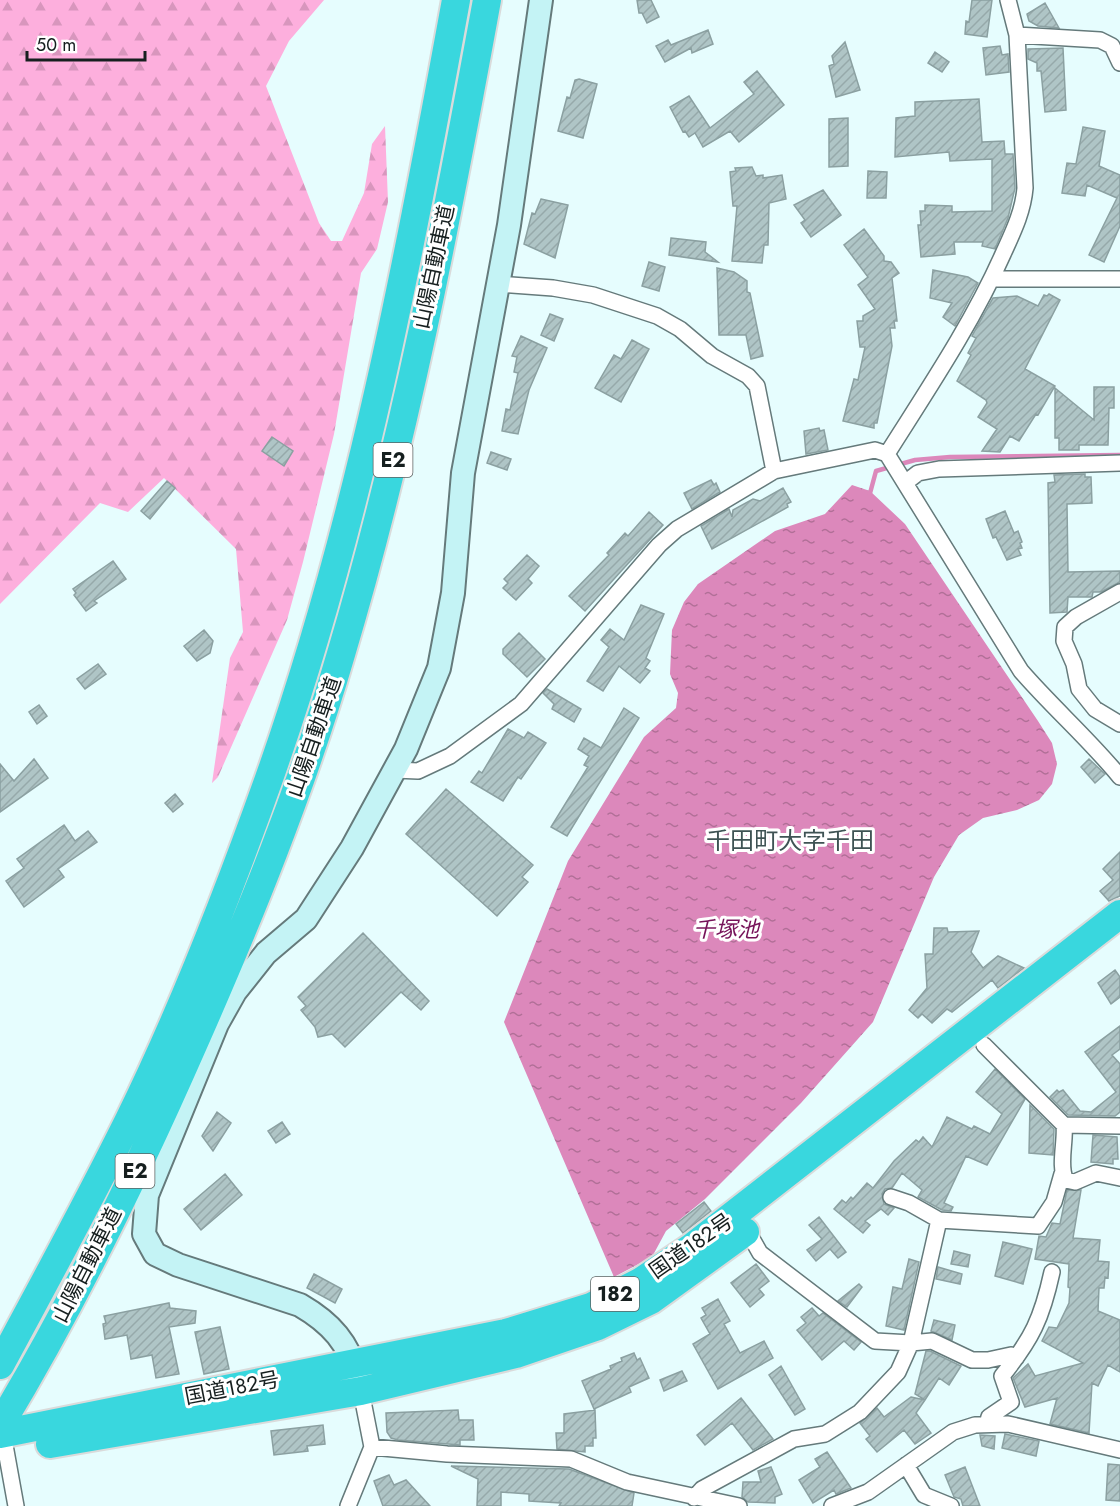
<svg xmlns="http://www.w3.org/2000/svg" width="1120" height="1506" font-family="Jost,'Noto Sans JP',sans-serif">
  <defs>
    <pattern id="forest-firs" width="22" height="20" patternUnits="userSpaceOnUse" patternTransform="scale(1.5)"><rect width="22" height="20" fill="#fdafdd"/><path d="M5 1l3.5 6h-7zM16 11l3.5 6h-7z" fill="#d896bd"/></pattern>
    <pattern id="water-ripples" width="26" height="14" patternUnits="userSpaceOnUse" patternTransform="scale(1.5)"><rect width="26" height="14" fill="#dc88bb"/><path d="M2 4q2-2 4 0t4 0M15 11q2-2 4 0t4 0" fill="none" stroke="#b16f97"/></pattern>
    <pattern id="building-hatch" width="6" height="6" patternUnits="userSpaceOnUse" patternTransform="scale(1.5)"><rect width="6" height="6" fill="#afc5c6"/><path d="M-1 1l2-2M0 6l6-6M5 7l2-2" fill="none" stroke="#96a9aa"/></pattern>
  </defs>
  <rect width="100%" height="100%" fill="#e6fdfe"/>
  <!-- forest -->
  <path fill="url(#forest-firs)" d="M0,0h324l-35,41 -23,45 53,137 12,18h11l22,-48 8,-49 13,-18 3,76 -11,47 -16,24 -27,161 -31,128 -16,58 -69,157 -6,6 18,-125 13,-26 -7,-83 -72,-71 -36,34 -28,-9 -100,101z"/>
  <!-- water -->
  <path fill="url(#water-ripples)" d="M852,485l18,6 35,33 133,197 14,22 5,21 -5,20 -13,16 -22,10 -34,8 -24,17 -25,42 -61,145 -72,81 -96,96 -39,32 -14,26 -38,20 -110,-255 64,-161 76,-124 32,-29 2,-15 -8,-19 2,-44 12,-28 14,-18 77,-53 50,-17z"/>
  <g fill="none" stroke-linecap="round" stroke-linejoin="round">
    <!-- stream -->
    <path stroke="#dc88bb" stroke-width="4.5" d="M869,497l7,-26 39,-11 35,-3 170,-2"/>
  </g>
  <!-- building -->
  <path fill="url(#building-hatch)" stroke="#8ba0a1" stroke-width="1.5" d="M637,0h14l8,17 -12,6 -5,-10h-3z
    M972,0h20l-5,37 -22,-3 1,-13 3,1z
    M1045,3l14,25 -21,-2 -9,-5 -2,-7z
    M708,30l5,14 -21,9 -1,-5 -26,14 -9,-16 12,-6 3,5z
    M845,42l15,48 -24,7 -7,-31 5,-2 -2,-8z
    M1000,46l2,9 6,-1 1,18 -23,3 -3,-27z
    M1063,48l3,62 -21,2 -4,-41h-4v-8l-9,-4v-10z
    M935,52l14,10 -7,10 -14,-9z
    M757,71l27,34 -24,20 -21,17 -9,-11 -27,16 -8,-14 -6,4 -4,-6 -2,1 -13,-25 19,-11 21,32 44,-34 -10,-12z
    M579,79l18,5 -14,54 -25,-7 9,-34 3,1 5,-18z
    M979,99l3,43 22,-1 1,13h8l2,34 -7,30 -13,31 -13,-3 1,-4h-29l1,12 -34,3 -3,-32h3l-1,-14h5v-6l27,1v6l40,-1v-52l-42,2 -1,-9 -54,5 1,-39 19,-2v-14z
    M848,118v48l-19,1v-48z
    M1083,127l22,4 -6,35 21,9v51l-16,36 -15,-7 28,-57 -30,-13 -2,11 -23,-3 5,-30 9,1z
    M752,167l4,9 7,-1v3l19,-3 4,24 -17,4 -1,42h-4l-2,18 -30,-2 5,-55h-4l-3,-34 6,-1 -1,-3z
    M868,171l19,1 -1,26h-19z
    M823,190l18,25 -30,22 -10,-14 4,-3 -11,-15z
    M541,199l27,6 -13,53 -31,-14 8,-31 3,1z
    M864,229l20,27v5l7,1 8,11 -7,5 5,43h-3l1,7h-5l2,18 -15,77h-3v5l-31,-7 11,-42 4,1 7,-33h-5l-3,-26h6v-5l12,-7 -17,-24 10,-8 -24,-32z
    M671,238l35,4 -1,10 13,10 -49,-7z
    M649,262l16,5 -6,24 -17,-5z
    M717,268l17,4 13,9v11l3,1 13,63 -12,3 -5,-24h-27z
    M933,270l35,7 10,6 -23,43 -12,-9 9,-14 -22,-5z
    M1049,294l11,6 -35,69 30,17 -17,29 -2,-1 -17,27 -9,-5 -10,16 -18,-1 15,-22 -19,-12 9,-14 -1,-3 -29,-19 14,-26 -3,-2 8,-15 -4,-2 21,-38 24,-2 21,10 6,-11 3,1z
    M550,314l13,5 -9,22 -13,-6z
    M521,336l26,12 -18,42 -11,44 -16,-3 4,-22 4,1 8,-37 -4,-1 3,-15 -5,-1z
    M632,340l17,9 -28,53 -26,-14 19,-33 7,4z
    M1094,387h20v21h-5l-1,37h-29v5h-20v-12h-4v-50l39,32z
    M819,428l1,3 4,-1 4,20 -22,4 -2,-23z
    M272,437l21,14 -9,15 -22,-15z
    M491,452l20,7 -4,11 -20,-7z
    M1085,474v3h6l1,26 -25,1 1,68 52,-1v11l-19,10h-8l-1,5h-24l-1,15 -17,1 -2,-130 7,-1 -1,-7z
    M711,480l3,5 2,-2 4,9 -28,17 -8,-16z
    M167,481l8,7 -25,31 -9,-8z
    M783,488l8,14 -4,2 1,3 -76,42 -11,-23 28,-17 3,8 1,-7 20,-11 7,2z
    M1005,511l9,22 4,-2 4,11 -2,1 2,5 -4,1 3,6 -14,5 -11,-23 -3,1 -7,-19z
    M649,512l14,13 -78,86 -16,-15 40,-41 -2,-2 18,-20 3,3z
    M527,555l12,11 -11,13 4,4 -16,17 -13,-12 5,-5 -4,-4z
    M113,561l13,18 -32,22 3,2 -11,8 -12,-16 2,-2 -3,-4z
    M641,605l23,9 -18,44 4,3 -5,7 5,3 -10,12 -21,-17 -16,25 -16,-10 22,-34 -8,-7 9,-11 14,11z
    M204,630l9,11 -3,12 -13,8 -13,-15z
    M519,633l26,26 -18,18 -24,-23v-5z
    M98,664l8,10 -21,15 -8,-10z
    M547,689l34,20 -7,13 -22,-13 2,-5 -11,-11z
    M39,705l8,11 -10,8 -8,-12z
    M624,708l15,10 -72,118 -16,-9 37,-60 -4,-2 5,-9 -11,-7 6,-11 17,10z
    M508,729l16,9 4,-6 18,11 -25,36 -3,-2 -15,24 -32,-19 8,-11 3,2z
    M34,759l14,19 -48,34v-48l14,17z
    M1089,759l16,15 -10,9 -14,-16z
    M446,789l87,76 -11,12 6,5 -31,34 -91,-82z
    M175,794l8,10 -10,8 -8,-9z
    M64,825l11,16 13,-10 9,11 -39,27 6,8 -40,30 -18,-26 18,-13 -7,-9z
    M1120,852v44l-11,5 -9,-10 13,-11 -10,-11z
    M934,928h13l1,4 31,-1 -8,21 12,16 15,-12 26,12 -26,20 -6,-8 -40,32 -5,-3 -15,14 -10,-9 -4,4 -9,-8 18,-22 -2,-34h8z
    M363,933l66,68 -8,9 -20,-18 -56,55 -13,-13 -14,3 -3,-10 -14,-17 5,-4 -8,-9z
    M1115,970l5,7v20l-9,7 -13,-21z
    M1120,1026v23l-8,6 8,9v48l-5,4 -47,-1 -18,-18 7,-7 2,2 4,-2 17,21 11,1 25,-20 -31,-40z
    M995,1069l30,30 -38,66 -21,-9 -22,47 9,4 -2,4 -9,-1 -24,-13 4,-7 -20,-17 -10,15 -7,1 -3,5 2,10 10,4 -6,7 -7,-6 -16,12 5,4 -7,8 -29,-24 8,-9 4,3 5,-6 2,2 14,-16 6,5 21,-27 22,-21 3,2 4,-5 9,10 15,-30 25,12 2,-3 16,8 12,-20 -26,-22z
    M1030,1105l24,24 -1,26 -24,-2z
    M217,1112l14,11 -18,28 -11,-15z
    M282,1122l8,12 -14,9 -8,-12z
    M1093,1135l24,2 1,22h-5v5l-22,-2z
    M225,1174l17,21 -41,35 -17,-21z
    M1067,1190h14l-8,48 27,2 -2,21 11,1 -1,16 -3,-1 -1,11h-5l-1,23 22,9v52l-12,-7 -10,21 -6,-3 -3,50 -39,-9 7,-26 -32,9 -12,-29 15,-14 7,12 48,-13 -41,-22 7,-14 8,1 12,-25 1,-15 -2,-1 1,-23 -34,-5 4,-23 7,1 6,-14 8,1z
    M704,1202l7,9 -28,22 -7,-9z
    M819,1217l27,35 -8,6 -8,-9 -14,12 -9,-11 15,-11 -13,-14z
    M1003,1242l29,7 -9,35 -28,-8z
    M954,1251l16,4 -2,12 -17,-3z
    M909,1259l10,3 -15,68 -18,-4 7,-39 9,2z
    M756,1264l13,17 -10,8 5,6 -14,12 -19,-24z
    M938,1267l24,7 -2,10 -24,-5z
    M314,1274l28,15 -7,14 -28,-15z
    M859,1284l3,3 -15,20 -9,-6z
    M718,1299l12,22 -6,3 16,29 24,-12 9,17 -55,31 -25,-45 17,-10 -9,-16 5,-3 -4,-7z
    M169,1303l1,5 26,3 -1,12 -26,4 10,47 -23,4 -4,-23 -21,4 -4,-24 -22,4 -2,-15 3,-1 -2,-7z
    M812,1308l7,8 4,-3 38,29 -7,8 -10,-9 -22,19 -25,-30 9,-7 -5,-6z
    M934,1320l21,5 -3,15 -21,-9z
    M220,1327l9,42 -25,5 -9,-42z
    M926,1351h4l31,15 -12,19 -10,-7 -14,22 -10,-6z
    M634,1353l3,7 3,-2 9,20 -20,9 2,5 -37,17 -12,-28 29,-12 -1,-3 12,-5 -1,-3z
    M781,1366l24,43 -10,6 -26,-40z
    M682,1371l5,10 -23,10 -4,-11z
    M911,1397l14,3 -9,13 15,20 -16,11 -11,-14 -27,22 -11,-13 4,-3 -10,-13 17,-15 7,9z
    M741,1398l32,41 -20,11 -21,-27 -27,22 -8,-10z
    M458,1410l1,10h14l1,20h-14v5l-62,-5 -7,-2 -4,-6 -1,-19z
    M595,1410l1,28h-3v8h-8v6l-28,-3 -1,-16h8v-19z
    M323,1425l2,19 -18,2 1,5 -34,4 -3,-24z
    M1005,1434l34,7 -3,15 -34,-8z
    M980,1435l15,1 -1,13 -12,-3z
    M827,1452l24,36 -15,6 -2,-4 -21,13 -14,-23 21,-13 -5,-8z
    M1108,1464l12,1v36l-14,-1z
    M451,1466l118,3 65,24 -2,13h-73l2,-3 -32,-2v-7l-28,-2v14h-24l1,-27z
    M771,1467l11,27 -7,3v6l-27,-1 -6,-5 1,-15h18l-3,-11z
    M965,1467l15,39h-17l-2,-7 -7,-2 -9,-22z
    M389,1475l5,10 12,-5 24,26h-47l-9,-25z"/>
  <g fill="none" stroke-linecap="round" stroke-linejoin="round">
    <!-- street casing -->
    <g stroke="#657a7b" stroke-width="18">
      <path id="street" d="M1017,35l83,5 12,6 8,17
        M992,279h128
        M496,284l57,4 40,7 64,21 23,13 32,27 36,20 9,10 17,85
        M887,454c41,-65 85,-130 116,-200 10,-22 20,-42 22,-66l-8,-153 -9,-35
        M905,483l13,-10 21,-4 181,-6
        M1120,592l-44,25 -11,10 -1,14 10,23 5,25 16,20 25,15
        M395,770l23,1 32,-15 71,-52 138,-159 18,-16 97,-58 101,-21 12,4 134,217c32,37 68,68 99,106
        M984,1045l80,80c2,16 -6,42 2,55l9,2 21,-9 24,5
        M1064,1125l56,1
        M891,1197l18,6 30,17 99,6 16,-24 8,-28
        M747,1230l13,23 115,88 36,2 28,-123
        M987,1424l2,-7 22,-15 -9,-26c30,-37 40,-58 50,-104
        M3,1434l13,72
        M372,1447l75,7 124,5 56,23 112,24
        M906,1465l18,30 27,11
        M694,1498l8,-9 92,-50 31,-5 35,-22 38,-40 13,-29 21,-2 40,19h16l23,-5 5,3
        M348,1506l24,-59 -11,-56
        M832,1506l36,-14 85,-60 22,-7 33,-1 112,26"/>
    </g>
    <!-- secondary casing -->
    <g stroke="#657a7b" stroke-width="26">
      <path id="secondary" d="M358,1378c-9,-35 -27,-55 -58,-73l-122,-40 -23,-11 -11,-20 3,-39 70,-171 18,-32 31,-39 40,-34 46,-71 54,-99 33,-81 14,-75 10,-120 46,-248 32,-225"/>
    </g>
    <!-- highway casing -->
    <g stroke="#dadbdb" stroke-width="32">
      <path id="highway" d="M0,1365c44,-81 88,-162 129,-245 55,-112 101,-231 143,-350 87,-248 137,-511 184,-770
        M0,1425c73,-121 136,-250 193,-380 56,-127 109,-257 148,-391 64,-214 106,-435 146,-654
        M0,1434l506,-101 85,-26 49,-25 52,-35 428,-333
        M50,1444l311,-53 155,-37 82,-28 53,-26 94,-68"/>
    </g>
    <!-- street -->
    <use href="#street" stroke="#fff" stroke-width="15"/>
    <!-- secondary -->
    <use href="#secondary" stroke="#c4f3f5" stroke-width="22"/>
    <!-- highway -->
    <use href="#highway" stroke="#39d7de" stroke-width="28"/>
  </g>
  <g text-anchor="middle" stroke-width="6" stroke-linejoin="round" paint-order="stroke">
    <!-- shield labels -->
    <g fill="#fff" stroke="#5c6262" stroke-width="1.5">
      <rect x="373.5" y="443" width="39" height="34" rx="4.5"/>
      <rect x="115.5" y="1154" width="39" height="34" rx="4.5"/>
      <rect x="591" y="1277" width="48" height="34" rx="4.5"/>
    </g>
    <g font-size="20" font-weight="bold" fill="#161f1f">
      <text x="393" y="467">E2</text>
      <text x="135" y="1178">E2</text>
      <text x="615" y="1301">182</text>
    </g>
    <!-- street labels -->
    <g font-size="21" fill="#161f1f" stroke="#fff">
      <text transform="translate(434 267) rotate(-78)" y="7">山陽自動車道</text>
      <text transform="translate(314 737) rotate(-71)" y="7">山陽自動車道</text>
      <text transform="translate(691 1246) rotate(-35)" y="7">国道182号</text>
      <text transform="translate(87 1265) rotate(-63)" y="7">山陽自動車道</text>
      <text transform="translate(232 1388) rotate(-11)" y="7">国道182号</text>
    </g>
    <!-- water labels -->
    <g font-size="22" font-style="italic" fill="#761259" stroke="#fff">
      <text x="726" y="937">千塚池</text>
    </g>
    <!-- quarter labels -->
    <g font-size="24" fill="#3f5354" stroke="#fff">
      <text x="790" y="849">千田町大字千田</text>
    </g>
  </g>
  <!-- scale -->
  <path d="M27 51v9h118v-9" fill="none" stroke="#161f1f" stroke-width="3"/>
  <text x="36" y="51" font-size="18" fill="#161f1f" stroke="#ffffff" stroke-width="4.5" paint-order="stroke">50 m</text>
</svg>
